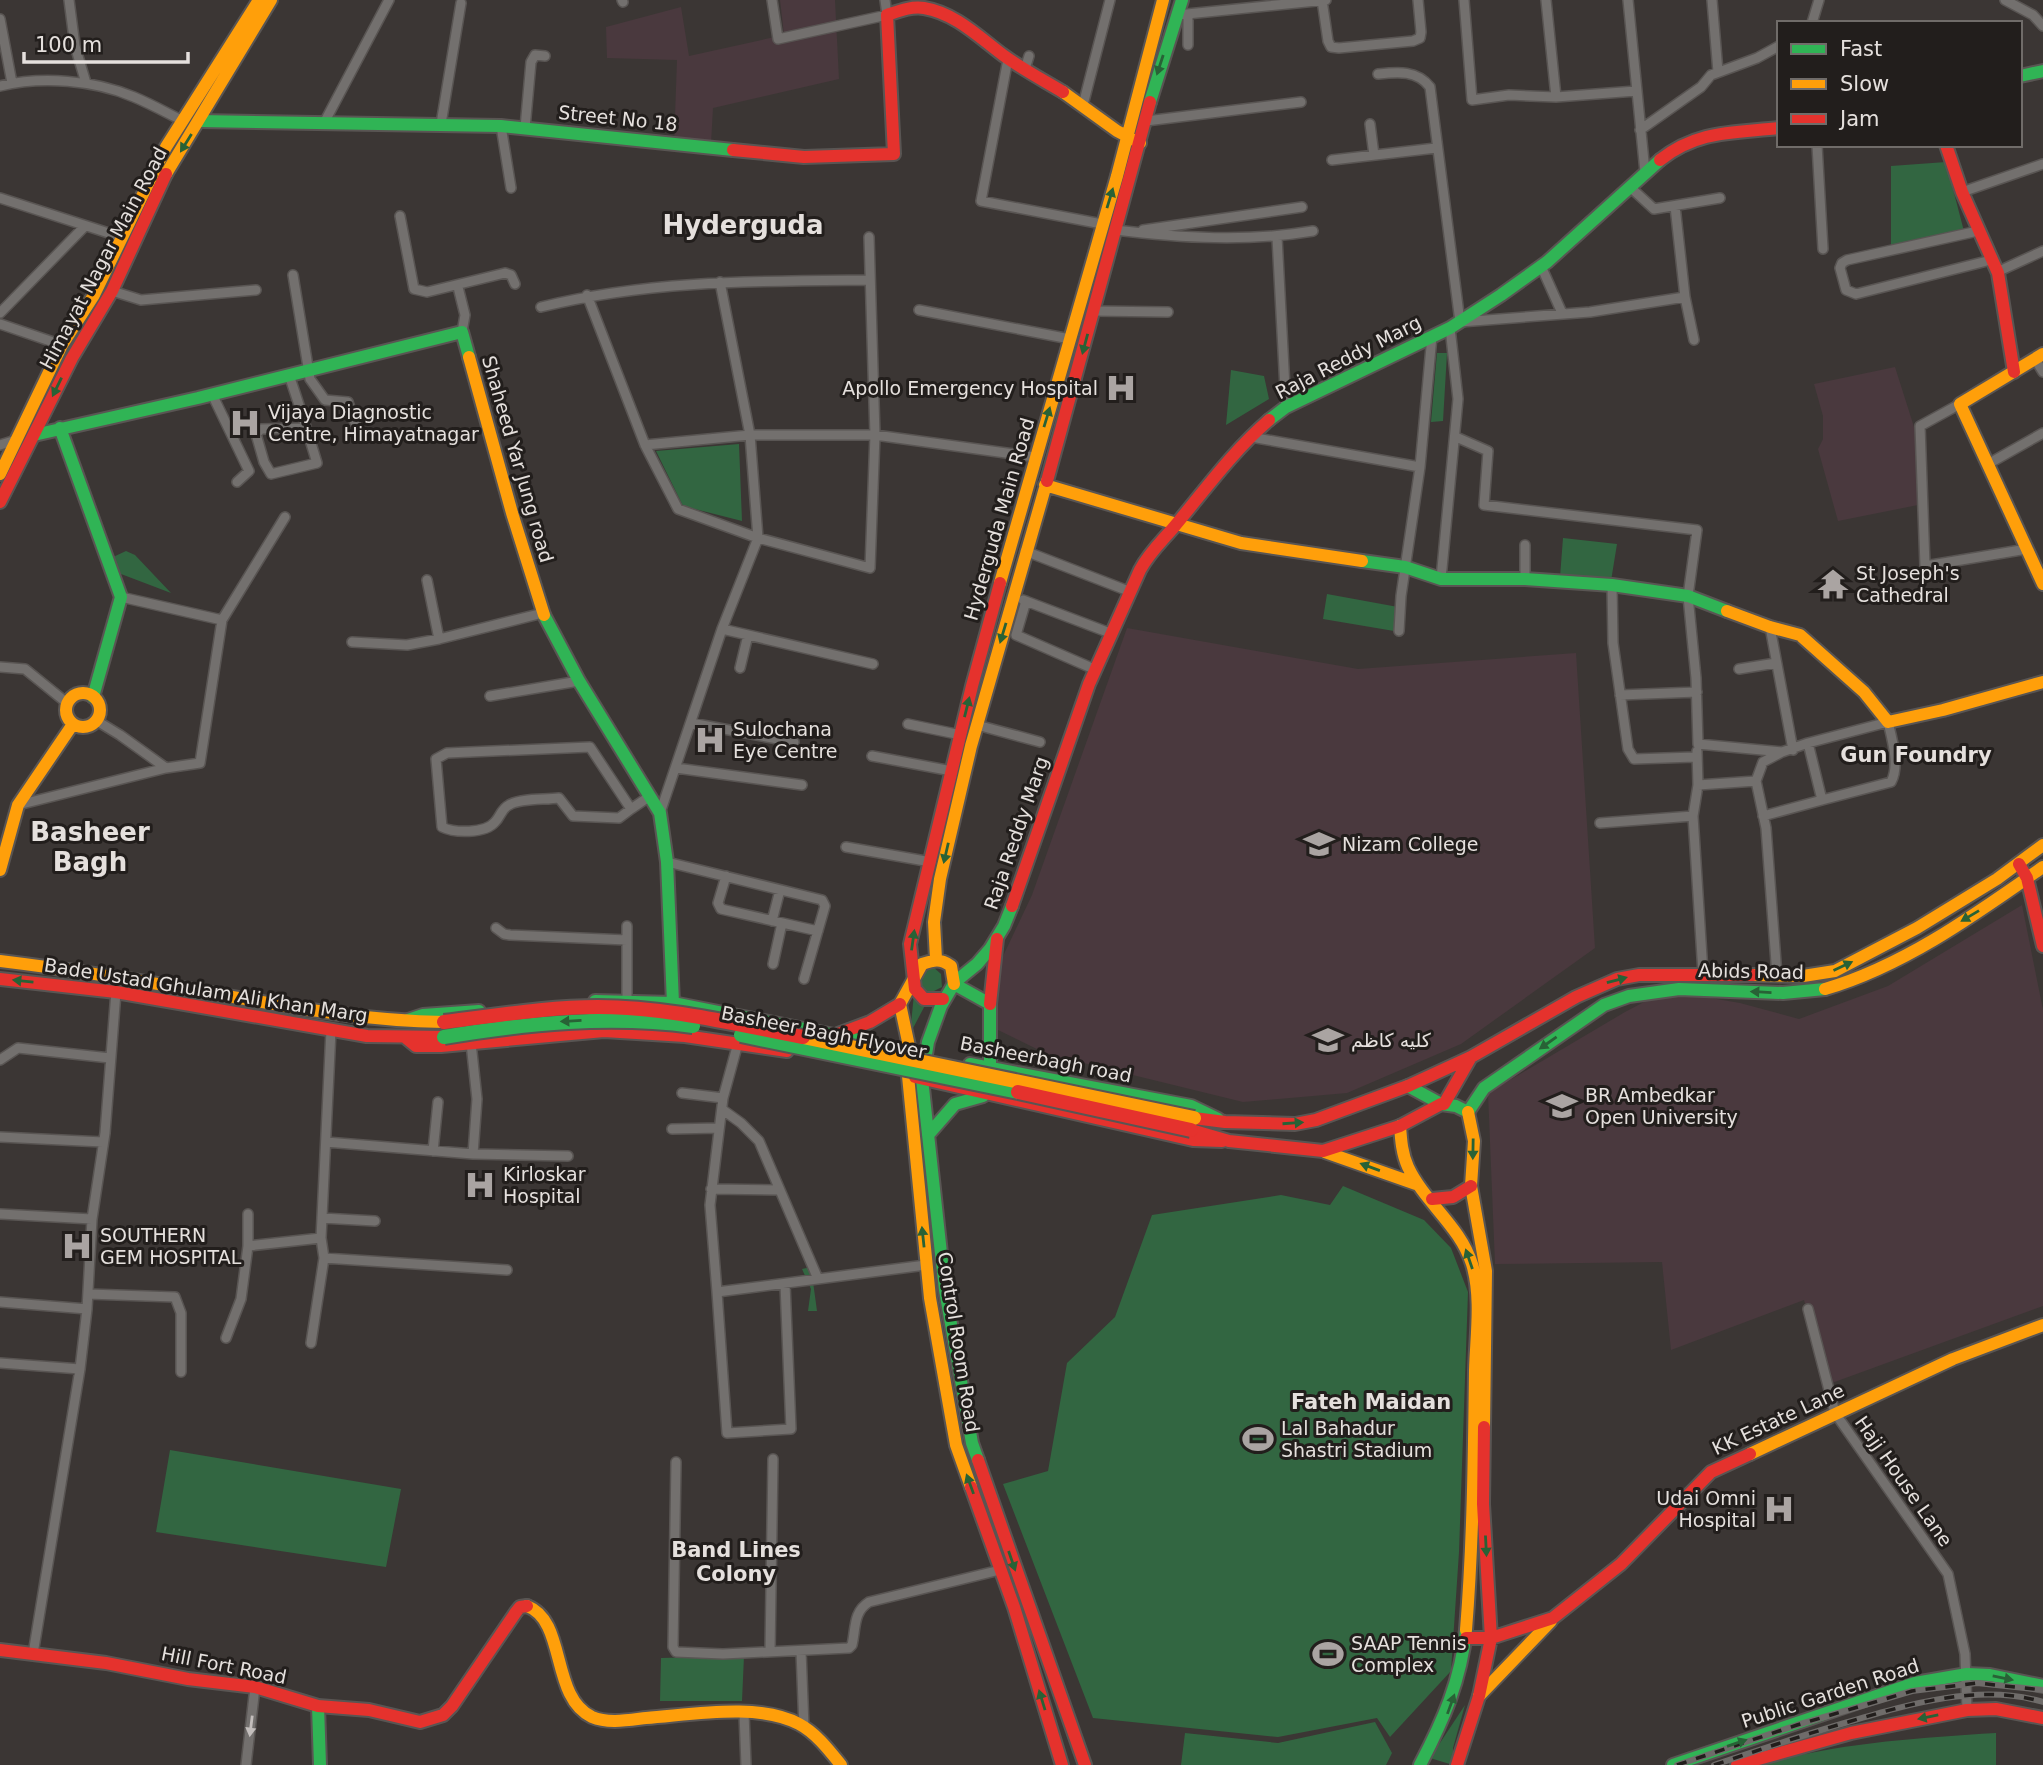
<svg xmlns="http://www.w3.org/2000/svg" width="2043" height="1765" font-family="'DejaVu Sans',Cairo,sans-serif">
  <rect width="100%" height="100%" fill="#3b3634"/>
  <!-- education -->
  <path fill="#4a393e" d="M780,0h55l4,79 -126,29 -2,36h-37l3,-84 -70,-2 -1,-31 75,-20 8,49 95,-21z
    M1895,367l20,63 3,75 -80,16 -20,-72 5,-10v-23l-9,-32z
    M1127,628l231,41 218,-16 19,295 -134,96 -114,49 -104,9 -196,-48 -53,-26 -8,-36 46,-97z
    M2022,905l21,105v296l-214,78 -25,-84 -133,50 -9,-88 -167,2 -7,-171 137,-81 36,-19 27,1 52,9 59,16 89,-33z"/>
  <!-- green -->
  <path fill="#326641" d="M1946,162l20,77 -75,12v-85z
    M1437,353h10l-4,68 -12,1z
    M1231,370l33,6 5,23 -43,26z
    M739,444l3,77 -59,-15 -27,-55z
    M1563,538l54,6 -6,37 -51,-4z
    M126,551l9,4 36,38 -50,-19 -10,-16z
    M1327,594l71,13 -4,24 -71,-12z
    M932,966l9,8 1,13 -10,5 -22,42 6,-60z
    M1343,1186l81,34 27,28 17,44 -9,260 -8,119 -61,66 -13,-19 -99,19 -185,-19 -90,-234 45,-13 19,-108 48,-46 37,-102 129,-20 49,10z
    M811,1267l6,44h-9l3,-22 -9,-20z
    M170,1450l231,39 -15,78 -230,-35z
    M744,1656l-2,45h-82l1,-43z
    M1465,1705l-12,43v17l-23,-7z
    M1375,1722l17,31 -6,12h-205l4,-32 93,10z
    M1996,1733v32h-236c77,-22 156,-27 236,-32z"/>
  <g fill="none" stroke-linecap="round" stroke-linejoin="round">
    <!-- street casing -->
    <g stroke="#595553" stroke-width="12">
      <path id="street" d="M69,0l6,46 11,37
        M622,0l1,2
        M772,0l6,39 109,-24 -2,-15
        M1322,0l6,41 3,6 8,1 74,-7 7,-3 1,-6 -3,-32
        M1464,0l8,100 37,-5 47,2 80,-6
        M1546,0l10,97
        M1628,0l17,172
        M1712,0l6,72
        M2005,0l28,15 10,11
        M1177,15l149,-15
        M0,19l12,64
        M1812,23l7,-23
        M1188,45v-31
        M1008,59l-27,142 121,23
        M1025,69l4,-13
        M1378,74c20,-2 39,-4 52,13l30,235 130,-10 95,-15 -10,-91
        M0,86c42,-10 94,-6 134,11 17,7 33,16 49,24
        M1083,105l27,-105
        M1146,121l155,-19
        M324,123l65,-123
        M441,124l20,-121
        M1370,124l4,31
        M501,126l10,62
        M525,128l6,-66 4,-7 10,1
        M1640,130l61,-43 10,-12 46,-17 22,-12
        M1817,145l6,104
        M1332,160l104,-12
        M1630,187l24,22 66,-11
        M1962,192l81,-28
        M0,198l121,39
        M400,216l14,73 13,3 78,-19 6,2 4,9
        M1115,230c66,8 133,12 198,1
        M1143,230l159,-23
        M1978,231l-131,29 -5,3 -2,5 6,22 10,4 135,-34
        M1277,237l9,170
        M1541,266l21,47
        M1997,272l46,-21
        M293,275l17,104 15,21 23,2 7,21
        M458,287l7,28 -3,17
        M112,291l29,9 115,-10
        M587,295l58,150 33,64 80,29 112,30 5,-133 -6,-198
        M1685,297l9,43
        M541,307c108,-27 219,-26 329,-27
        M919,310l151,29
        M1094,311l74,1
        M0,313l84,-86
        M0,324l62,21
        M2035,359l8,13
        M289,375c10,29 19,58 28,88l-46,11 -7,-12 -8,-28 5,-5 45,-1
        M212,394l37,77 -12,11
        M1960,404l-40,22 5,140 102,-17
        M1251,437l169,30 -19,129 -2,35
        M1456,437l32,14 -4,54 213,25 -9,66 8,82 2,66 84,8 -19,10 -7,19 10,47 11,148
        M0,445l16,-5
        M645,445l105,-10h125l160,22
        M1988,464l55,-31
        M1420,467l12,-131
        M1525,545v34
        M1025,551l106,41
        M1441,579l17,-180 -8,-71
        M427,580l12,59
        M1612,585l1,58 15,106 6,10 61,-2
        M121,597l101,23
        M1023,600l87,33
        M1026,601l-10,34 78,34
        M1770,627l23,123
        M722,629l151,35
        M352,642l55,3 32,-6 104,-26
        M0,667l25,2 42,34
        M740,668l8,-33
        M1739,669l37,-6
        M1620,695l77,-3
        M490,696l89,-15
        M97,721l23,14 46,33
        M691,723l103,19
        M908,724l53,11
        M977,725l63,17
        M1782,752l26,-9 80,-21c4,17 12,44 3,60l-69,18
        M872,756l80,15
        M676,768l126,17
        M1698,785l58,-4
        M18,805l148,-37 34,-5 22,-143 63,-103
        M631,809l-12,9 -46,-2 -14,-18c-15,2 -38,0 -50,7 -8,4 -8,11 -14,17 -10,12 -41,11 -53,5l-6,-68 11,-6 143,-6 41,62 19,-13
        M660,813l62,-184 36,-91 -8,-103 -30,-153
        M1693,816l10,157
        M1763,816l59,-16 -14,-57
        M1600,823l93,-7 5,-31 -1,-34
        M846,847l85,15
        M667,862l155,38 3,6 -21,73
        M726,876l-8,27 3,6 97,22
        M772,921l8,-31
        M627,926v74
        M496,928l8,6 6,1 117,5
        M773,964l9,-41
        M471,1043l6,56 -4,55
        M738,1043l-15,55 -13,107 7,87 209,-27
        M0,1060l18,-12 92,10
        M682,1093l41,5
        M723,1110l18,13 18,18 59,138
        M672,1129l47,-1
        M0,1137l103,5
        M326,1142l147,12 95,2
        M433,1151l5,-49
        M711,1189l68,1
        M0,1214l92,5
        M322,1218l53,3
        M321,1238l10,-208
        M248,1246l73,-8 3,20 183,12
        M717,1292l10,141 64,-4 -6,-145
        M88,1294l87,3 6,16v59
        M0,1302l87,7
        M1808,1309l27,104 113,161 17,80 2,56
        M226,1338l15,-39 7,-53v-32
        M311,1343l13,-85
        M0,1363l80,6
        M676,1462l-3,185 3,5 47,2 126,-6 3,-3c4,-17 1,-33 17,-43l131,-32
        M801,1651l3,76
        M770,1652l3,-193
        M33,1654l47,-285 7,-60 5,-90 13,-86 11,-141
        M744,1713l2,52
        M246,1765l9,-78"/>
    </g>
    <!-- fast casing -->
    <g stroke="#595553" stroke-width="16">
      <path id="fast" d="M2020,76l23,-5
        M1150,102l32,-102
        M199,121l302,5 232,24
        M1269,420l17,-13 164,-79 51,-33 46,-33 113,-102
        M60,428l61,169 -28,100
        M34,435l164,-37 264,-66 7,25
        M1362,561l43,6 36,12h84l87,6 76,11 39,15
        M544,615l35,66 81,132 7,49 6,141
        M954,984l36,20v71
        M595,1001l78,2 191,38
        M408,1020l15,-5 56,-4
        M970,1064l221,42 27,13
        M1408,1086l33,18 15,2 12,6
        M1468,1112l16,-24 120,-83 25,-9 50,-7 104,4 42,-4
        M928,1135l27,-31 28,-8
        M978,1460l-6,-17 -27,-153 -23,-211 6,-37 13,-36 14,-24 22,-18 13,-15 14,-23 8,-20
        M318,1706l2,59
        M1420,1765c23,-44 41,-85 46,-135
        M1673,1765l242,-82 52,-9 23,1 53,11"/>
    </g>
    <!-- slow casing -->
    <g stroke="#595553" stroke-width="16">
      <path id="slow" d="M1063,92l54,39 23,12
        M166,174l105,-174
        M2043,354l-83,50 83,180
        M469,357l43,156 32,102
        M0,474l62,-129 32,-50 72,-148 93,-147
        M1045,485l196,58 121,18
        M1000,583l117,-407 46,-176
        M1727,611l43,16 30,8 64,57 24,30 55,-12 100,-28
        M66 710a17 17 0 1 1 34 0a17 17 0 1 1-34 0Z
        M0,870l18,-65 55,-81
        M936,959l-2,-37 6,-43 31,-133 76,-265
        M0,961c74,9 148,21 222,34 74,13 147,26 222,27
        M1753,975l50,1 32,-5 82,-43 80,-49 46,-34
        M954,984l-3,-18c-11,-8 -17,-6 -29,-2l-22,40 10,47 -2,25 22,222 26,147 15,42
        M1825,989c79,-23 151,-75 218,-122
        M1468,1112l6,29 -3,45 15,85 -2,156
        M1400,1126c1,14 2,28 8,41 17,36 52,59 64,97 10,33 4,72 3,106 -1,86 -2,173 -9,260
        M1325,1152l91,32
        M1750,1454l203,-95 90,-34
        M527,1606c40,15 23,91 65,111 16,7 37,3 54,1 44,-3 112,-16 153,6 17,9 30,26 42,41
        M1479,1696l72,-75"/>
    </g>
    <!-- jam casing -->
    <g stroke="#595553" stroke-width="16">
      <path id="jam" d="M1946,145l16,47 36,81 16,99
        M733,150l71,7 90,-3 -7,-139c12,-4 24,-9 37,-7 31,5 55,29 79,47 19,14 40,25 60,37
        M1660,160c37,-30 74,-27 119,-32
        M1047,481l103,-379
        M0,502l72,-144 40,-67 54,-117
        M2019,864l8,14 16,68
        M1012,906l77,-222 51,-114c9,-17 22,-29 34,-43 31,-37 58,-75 95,-107
        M0,979l116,13 251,44 77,1
        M943,999h-19l-9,-10 -5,-45 62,-258 28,-103
        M990,1004l7,-65
        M838,1034l32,-12 30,-18
        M405,1037l11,9h25l163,-15 81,5 102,15
        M915,1077l278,63 29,1
        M1444,1104l27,-47
        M1194,1118l31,4 70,2 21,-4 92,-34 63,-29 105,-60 41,-18 22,-4h114
        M1191,1130l38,11 94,10 77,-25 41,-22
        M1432,1199l21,-2 18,-11
        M978,1460l107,305
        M971,1487l43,120 48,158
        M1466,1638h25l62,-20 68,-54 90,-92 39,-18
        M0,1650l106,13 82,16 67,8 63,19 51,4 51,12 23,-7 9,-9 64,-94 4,-5 7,-1
        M1457,1765l22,-69 12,-58 -8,-134 1,-77
        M1737,1765l114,-32 116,-23 29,-1 47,9"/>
    </g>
    <!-- street -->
    <use href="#street" stroke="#73706e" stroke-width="9"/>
    <!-- fast -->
    <use href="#fast" stroke="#30b455" stroke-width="12"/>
    <!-- slow -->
    <use href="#slow" stroke="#ff9f0a" stroke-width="12"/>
    <!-- jam -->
    <use href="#jam" stroke="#e5322d" stroke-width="12"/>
    <!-- rail casing -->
    <g stroke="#6f6c6a" stroke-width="6">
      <path id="rail" d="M1677,1765l120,-40 115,-34 65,-8 66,7
        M1714,1765c45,-15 89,-30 134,-43 61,-18 132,-39 195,-20"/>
    </g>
    <!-- rail -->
    <use href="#rail" stroke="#221e1c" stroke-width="3.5" stroke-dasharray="10" stroke-linecap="butt"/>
    <!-- fast-bridge casing -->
    <g stroke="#595553" stroke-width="18" stroke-linecap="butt">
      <path id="fast-bridge" d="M741,1035l277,57
        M444,1037c83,-14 165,-22 249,-11"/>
    </g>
    <!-- slow-bridge casing -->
    <g stroke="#595553" stroke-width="18" stroke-linecap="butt">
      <path id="slow-bridge" d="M803,1037l391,81"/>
    </g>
    <!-- jam-bridge casing -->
    <g stroke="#595553" stroke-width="18" stroke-linecap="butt">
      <path id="jam-bridge" d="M444,1022c51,-6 102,-15 154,-15 69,0 137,17 205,30
        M1018,1092l173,38"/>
    </g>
    <!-- fast-bridge -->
    <use href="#fast-bridge" stroke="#30b455" stroke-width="14"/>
    <!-- slow-bridge -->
    <use href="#slow-bridge" stroke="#ff9f0a" stroke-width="14"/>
    <!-- jam-bridge -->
    <use href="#jam-bridge" stroke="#e5322d" stroke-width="14"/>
  </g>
  <!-- one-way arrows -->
  <defs><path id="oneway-solid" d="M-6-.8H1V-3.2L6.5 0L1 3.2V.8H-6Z" transform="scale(1.75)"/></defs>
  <g fill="#286236">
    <use href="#oneway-solid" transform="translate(1160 65) rotate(108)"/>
    <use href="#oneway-solid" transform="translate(186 143) rotate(122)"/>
    <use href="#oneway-solid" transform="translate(1110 198) rotate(-73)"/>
    <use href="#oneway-solid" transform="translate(1085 344) rotate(105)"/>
    <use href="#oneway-solid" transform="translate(57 387) rotate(116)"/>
    <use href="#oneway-solid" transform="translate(1047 417) rotate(-73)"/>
    <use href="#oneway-solid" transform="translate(1003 633) rotate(107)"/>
    <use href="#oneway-solid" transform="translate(967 707) rotate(-76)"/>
    <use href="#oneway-solid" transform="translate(946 853) rotate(103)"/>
    <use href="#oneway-solid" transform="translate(1970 916) rotate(149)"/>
    <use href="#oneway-solid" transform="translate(913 940) rotate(-82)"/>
    <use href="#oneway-solid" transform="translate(1843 966) rotate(-25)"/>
    <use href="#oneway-solid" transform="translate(1617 980) rotate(-15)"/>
    <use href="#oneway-solid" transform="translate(23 981) rotate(-174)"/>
    <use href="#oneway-solid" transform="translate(1761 992) rotate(-177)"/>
    <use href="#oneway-solid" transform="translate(571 1021) rotate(177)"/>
    <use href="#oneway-solid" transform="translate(1548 1043) rotate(145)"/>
    <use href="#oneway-solid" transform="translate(1293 1123) rotate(-4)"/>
    <use href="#oneway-solid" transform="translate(1473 1149) rotate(91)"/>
    <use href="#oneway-solid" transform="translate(1370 1167) rotate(-160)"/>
    <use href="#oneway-solid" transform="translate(923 1237) rotate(-96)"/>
    <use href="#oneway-solid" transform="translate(1469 1259) rotate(-109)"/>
    <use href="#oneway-solid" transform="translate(970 1484) rotate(-110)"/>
    <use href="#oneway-solid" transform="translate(1486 1546) rotate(87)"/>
    <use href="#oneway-solid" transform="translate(1012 1561) rotate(71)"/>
    <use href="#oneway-solid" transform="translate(2003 1678) rotate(11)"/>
    <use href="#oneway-solid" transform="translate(1042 1700) rotate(-107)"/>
    <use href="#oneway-solid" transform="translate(1451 1704) rotate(-70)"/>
    <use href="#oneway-solid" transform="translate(1928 1717) rotate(168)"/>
    <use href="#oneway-solid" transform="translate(1737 1743) rotate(-19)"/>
  </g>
  <use fill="#c3bebc" href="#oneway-solid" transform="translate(251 1726) rotate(97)"/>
  <!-- icons -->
  <defs>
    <g id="hospital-bare" transform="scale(2.415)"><path d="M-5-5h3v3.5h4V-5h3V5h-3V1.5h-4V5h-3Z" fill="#aaa4a2" stroke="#221e1c" stroke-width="2.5" paint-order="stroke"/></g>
    <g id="temple-bare" transform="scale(2.415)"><path d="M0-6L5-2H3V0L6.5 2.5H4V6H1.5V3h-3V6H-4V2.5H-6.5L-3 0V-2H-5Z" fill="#aaa4a2" stroke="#221e1c" stroke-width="2.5" paint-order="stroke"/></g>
    <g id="university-bare" transform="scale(2.415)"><path d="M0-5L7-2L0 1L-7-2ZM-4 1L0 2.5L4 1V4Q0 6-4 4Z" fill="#aaa4a2" stroke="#221e1c" stroke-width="2.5" paint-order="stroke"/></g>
    <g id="stadium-bare" transform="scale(2.415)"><path d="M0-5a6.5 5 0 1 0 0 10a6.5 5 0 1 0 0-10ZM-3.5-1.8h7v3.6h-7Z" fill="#aaa4a2" stroke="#221e1c" stroke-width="2.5" paint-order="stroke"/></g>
  </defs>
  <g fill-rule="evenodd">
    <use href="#hospital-bare" x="1121" y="388"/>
    <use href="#hospital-bare" x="245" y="423"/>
    <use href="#temple-bare" x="1833" y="584"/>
    <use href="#hospital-bare" x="710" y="740"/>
    <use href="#university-bare" x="1319" y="844"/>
    <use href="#university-bare" x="1328" y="1040"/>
    <use href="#university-bare" x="1562" y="1106"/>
    <use href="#hospital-bare" x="480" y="1185"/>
    <use href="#hospital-bare" x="77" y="1246"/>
    <use href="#stadium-bare" x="1258" y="1439"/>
    <use href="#hospital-bare" x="1779" y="1509"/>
    <use href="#stadium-bare" x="1328" y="1654"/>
  </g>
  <g text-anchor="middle" stroke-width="6" stroke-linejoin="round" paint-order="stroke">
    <!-- street labels -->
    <g font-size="19" fill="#e5e0dd" stroke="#221e1c">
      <text transform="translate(618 118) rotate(6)" y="7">Street No 18</text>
      <text transform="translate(103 258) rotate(-62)" y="7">Himayat Nagar Main Road</text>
      <text transform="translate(1348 357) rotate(-27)" y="7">Raja Reddy Marg</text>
      <text transform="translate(518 459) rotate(74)" y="7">Shaheed Yar Jung road</text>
      <text transform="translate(999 519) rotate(-74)" y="7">Hyderguda Main Road</text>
      <text transform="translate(1016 833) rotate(-71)" y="7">Raja Reddy Marg</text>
      <text transform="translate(1751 971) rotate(1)" y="7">Abids Road</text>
      <text transform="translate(206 990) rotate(9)" y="7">Bade Ustad Ghulam Ali Khan Marg</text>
      <text transform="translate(824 1032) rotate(11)" y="7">Basheer Bagh Flyover</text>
      <text transform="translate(1046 1059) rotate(11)" y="7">Basheerbagh road</text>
      <text transform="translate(959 1342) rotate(81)" y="7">Control Room Road</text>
      <text transform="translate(1778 1419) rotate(-25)" y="7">KK Estate Lane</text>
      <text transform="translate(1904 1481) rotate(55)" y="7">Hajj House Lane</text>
      <text transform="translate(224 1665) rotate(11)" y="7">Hill Fort Road</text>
      <text transform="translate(1830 1693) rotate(-18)" y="7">Public Garden Road</text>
    </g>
    <!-- poi labels -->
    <g font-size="19" fill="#e5e0dd" stroke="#221e1c" text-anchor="start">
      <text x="1098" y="395" text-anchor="end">Apollo Emergency Hospital</text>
      <text x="268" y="419">Vijaya Diagnostic<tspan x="268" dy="22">Centre, Himayatnagar</tspan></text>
      <text x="1856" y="580">St Joseph's<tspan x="1856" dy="22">Cathedral</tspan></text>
      <text x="733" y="736">Sulochana<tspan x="733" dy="22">Eye Centre</tspan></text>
      <text x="1342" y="851">Nizam College</text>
      <text x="1351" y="1047">كليه كاظم</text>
      <text x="1585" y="1102">BR Ambedkar<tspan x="1585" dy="22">Open University</tspan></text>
      <text x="503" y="1181">Kirloskar<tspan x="503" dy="22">Hospital</tspan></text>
      <text x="100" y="1242">SOUTHERN<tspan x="100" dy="22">GEM HOSPITAL</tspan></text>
      <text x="1281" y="1435">Lal Bahadur<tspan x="1281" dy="22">Shastri Stadium</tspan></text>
      <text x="1756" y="1505" text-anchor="end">Udai Omni<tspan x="1756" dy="22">Hospital</tspan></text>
      <text x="1351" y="1650">SAAP Tennis<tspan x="1351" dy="22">Complex</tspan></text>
    </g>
    <!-- neighbourhood labels -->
    <g font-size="21" font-weight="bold" fill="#e5e0dd" stroke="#221e1c">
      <text x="1916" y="762">Gun Foundry</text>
      <text x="1371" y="1409">Fateh Maidan</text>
      <text x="736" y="1557">Band Lines<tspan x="736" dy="24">Colony</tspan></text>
    </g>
    <!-- district labels -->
    <g font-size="26" font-weight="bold" fill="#e5e0dd" stroke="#221e1c">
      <text x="743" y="234">Hyderguda</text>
      <text x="90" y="841">Basheer<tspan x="90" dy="30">Bagh</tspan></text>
    </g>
  </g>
  <!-- legend -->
  <rect x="1777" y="21" width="245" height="126" fill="#221e1c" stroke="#706c69" stroke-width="2"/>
  <rect x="1791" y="44" width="35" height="10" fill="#30b455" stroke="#706c69" stroke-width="2"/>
  <text x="1840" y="56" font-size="21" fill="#e5e0dd">Fast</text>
  <rect x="1791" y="79" width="35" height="10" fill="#ff9f0a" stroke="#706c69" stroke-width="2"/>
  <text x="1840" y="91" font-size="21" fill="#e5e0dd">Slow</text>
  <rect x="1791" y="114" width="35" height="10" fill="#e5322d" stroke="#706c69" stroke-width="2"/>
  <text x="1840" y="126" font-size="21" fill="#e5e0dd">Jam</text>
  <!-- scale -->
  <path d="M24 52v10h164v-10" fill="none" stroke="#e5e0dd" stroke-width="3.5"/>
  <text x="35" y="52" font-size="21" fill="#e5e0dd" stroke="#221e1c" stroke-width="5" paint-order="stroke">100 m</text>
</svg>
